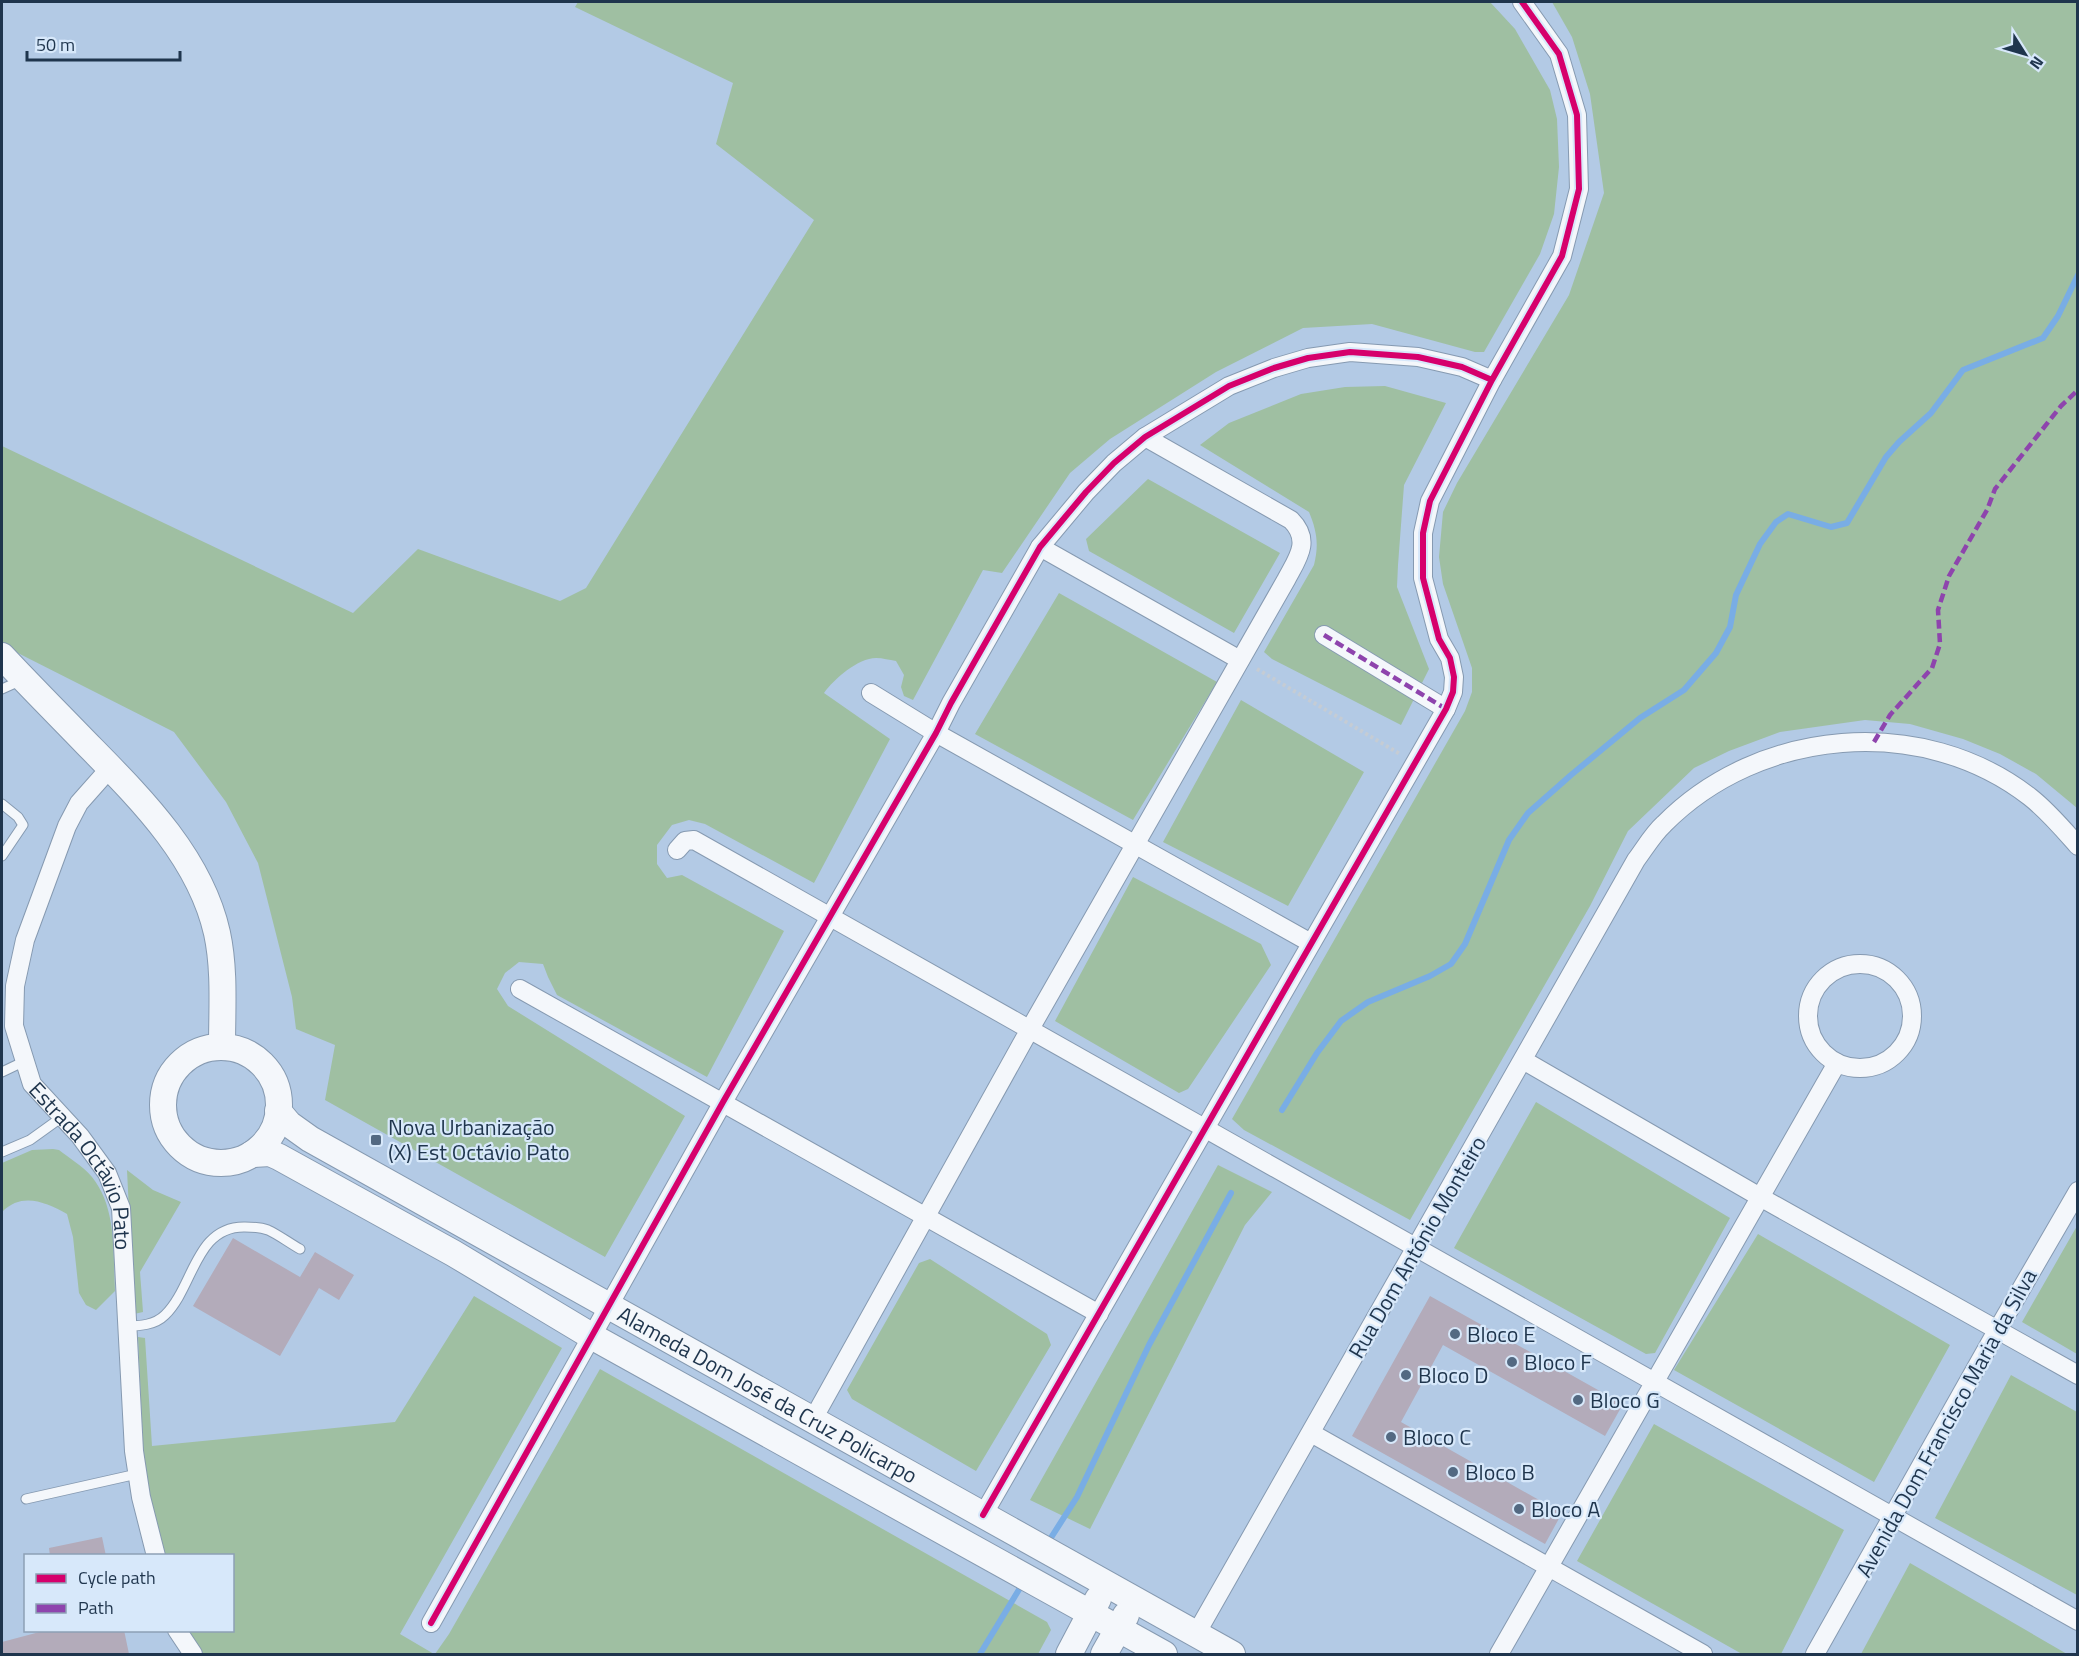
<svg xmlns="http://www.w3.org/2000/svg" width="2079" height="1656" font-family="'Titillium Web',sans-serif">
  <rect width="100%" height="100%" fill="#b3cae5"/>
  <!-- green -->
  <path fill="#9fbfa2" d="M578,2h912l25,27 35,61 7,29 2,48 -5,47 -14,40 -56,98h-9l-103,-28 -69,4 -87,44 -106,67 -40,34 -68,100 -19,-3 -70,130 -9,-4 -3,-9 3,-12 -8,-14c-7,-1 -13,-3 -20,-3 -18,0 -42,21 -52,35l66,46 -76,144 -109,-59 -16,-4 -17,5 -15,20v19l10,14 15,-3 102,56 -77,146 -150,-82 -9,-18 -5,-13 -24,-2 -14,11 -8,16 11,17 177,110 -80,141 -280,-157 10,-55 -39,-16 -4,-32 -34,-134 -32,-61 -52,-70 -172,-87v-199l351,167 65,-64 142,52 26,-13 228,-368 -98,-76 17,-61 -158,-76z
    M1552,2h525v806l-41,-34 -36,-20 -37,-15 -53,-15 -45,-4 -85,12 -51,19 -35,17 -66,63 -38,75 -180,314 -166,-90 -12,-11 233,-408 7,-19v-24l-29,-84 -4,-27 4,-45 14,-29 112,-188 35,-102 -14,-99 -18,-57z
    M1385,386l61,17 -42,82 -6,80 -1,22 32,82 -28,56 -129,-66 -8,-7 50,-87c5,-20 3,-34 -5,-53l-109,-67 29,-22 72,-29 44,-7z
    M1148,479l132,74 -46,80 -145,-82 -3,-12z
    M1059,593l158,89 -84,138 -158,-86z
    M1241,700l123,72 -76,134 -125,-64z
    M1133,877l128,67 10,21 -83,124 -9,4 -124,-72z
    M1536,1102l194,116 -75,135 -9,1 -192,-106z
    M53,1149l6,1c10,8 24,16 33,27 25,31 21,76 23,114l-19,19 -10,-5 -7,-12 -6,-56 -6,-23c-22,-12 -45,-22 -65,-2v-49l30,-13z
    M1218,1165l54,27 -27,33 -155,304 -60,-29z
    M127,1170l26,20 28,12 -41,70 3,40 -9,2z
    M2077,1226l1,128h-1l-55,-32z
    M1758,1234l192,111 -76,137 -200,-112z
    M930,1259l117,75 4,11 -75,126 -124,-72 -5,-9 72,-127z
    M474,1296l88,52 -162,286 34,20h-230l-14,-14 -3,-9 45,-1v-74l-67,-1 -11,-35 -10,-56 -6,-127 7,1 7,108 243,-24z
    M600,1369l447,253 4,8 -13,24h-603l14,-20z
    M2011,1375l66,37v183l-142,-77z
    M1654,1424l190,106 -63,124h-39l-165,-93z
    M1910,1563l157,91h-206z"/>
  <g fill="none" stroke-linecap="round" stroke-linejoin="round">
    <!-- stream -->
    <path stroke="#79ade5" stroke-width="6" d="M1282,1110l35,-57 24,-32 27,-19 62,-26 21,-12 14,-20 44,-104 19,-27 43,-38 69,-57 44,-28 32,-37 14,-26 6,-32 24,-51 16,-22 12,-8 43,13 16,-4 39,-66 13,-15 32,-29 32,-43 80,-32 15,-22 20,-41
      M1047,1544l30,-47 72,-152 82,-152
      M980,1654l43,-71"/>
  </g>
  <!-- building -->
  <path fill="#b3abba" d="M233,1238l67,39 15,-25 39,23 -15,25 -20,-12 -39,68 -87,-50z
    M1430,1296l193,108 -18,32 -162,-91 -42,77 161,91 -17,31 -193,-108z
    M102,1537l4,19h-56l-1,-8z
    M47,1630h77l5,24h-127v-12z"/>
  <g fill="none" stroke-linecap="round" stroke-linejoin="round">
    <!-- lane casing -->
    <g stroke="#869ab1" stroke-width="11">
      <path id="lane" d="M2,689l20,-9
        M2,804l16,13 5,8 -21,31
        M2,1072l23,-11
        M2,1152l28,-12 32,-23
        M126,1326c14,0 29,-1 39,-11 29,-28 30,-89 80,-88 8,0 15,0 23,3 11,5 21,13 32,19
        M26,1499l111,-25"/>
    </g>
    <!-- street casing -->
    <g stroke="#869ab1" stroke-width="20">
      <g id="street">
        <path d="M1040,547l200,113"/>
        <path d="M1324,635l122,74"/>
        <path d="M871,693l65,40 375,210"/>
        <path id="s1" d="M110,768l-31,35 -12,23 -42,114 -10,46 -1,40 18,58 48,52 27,37 14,35 13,243 7,46 15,59"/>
        <path d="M677,850l8,-9 9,-1 1384,781"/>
        <circle cx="1860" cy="1016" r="52"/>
        <path d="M520,989l579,325"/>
        <path d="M1523,1060l237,137 318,178"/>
        <path d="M812,1421l218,-392 256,-449c11,-21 26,-39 5,-60l-146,-83"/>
        <path d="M1311,1433l392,221"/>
        <path d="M983,1515l463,-806 7,-17 1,-15 -4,-19 -11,-19 -16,-61v-45l7,-32 62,-121 70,-124 17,-67 -2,-74 -18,-61 -37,-52"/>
        <path d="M431,1623l292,-521 213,-369 15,-30 89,-156 46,-55 28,-29 31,-26 84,-51 45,-18 34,-10 42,-6 68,5 44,10 30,13"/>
        <path d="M177,1630l16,24"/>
        <path d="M1196,1634l440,-774c9,-12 17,-26 28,-36 95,-96 258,-111 366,-27 18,14 33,32 48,49"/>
        <path d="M1499,1654l338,-591"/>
        <path d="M1815,1654l183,-325 80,-138"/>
      </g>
    </g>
    <!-- secondary casing -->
    <g stroke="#869ab1" stroke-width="28">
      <g id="secondary">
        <path d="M2,656c28,30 57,59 85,88 53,54 113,113 130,189 8,37 5,76 5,114"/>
        <circle cx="221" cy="1105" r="58"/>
        <path id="s2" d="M278,1111l11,13 21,15 922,515"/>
        <path d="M252,1154l18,-1 9,4 174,96 140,84 571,317"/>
        <path d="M1069,1654l29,-55"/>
        <path d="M1104,1654l22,-39"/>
      </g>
    </g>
    <!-- path -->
    <path stroke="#c5ccd4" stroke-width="4" stroke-dasharray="3 3" stroke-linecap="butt" d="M1257,669l143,85"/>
    <!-- lane -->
    <use href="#lane" stroke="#f4f7fb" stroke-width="9"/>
    <!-- street -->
    <use href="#street" stroke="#f4f7fb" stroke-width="18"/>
    <!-- secondary -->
    <use href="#secondary" stroke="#f4f7fb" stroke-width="26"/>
    <!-- quiet -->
    <path stroke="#8e44ad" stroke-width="4.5" stroke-dasharray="9 4.5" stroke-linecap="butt" d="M1324,635l122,74
      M1874,742l16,-27 42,-47 8,-24 -2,-34 11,-34 38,-66 8,-21 66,-83 17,-16"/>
    <!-- cycleway casing -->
    <g stroke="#d7e8fa" stroke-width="10">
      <path id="cycleway" d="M983,1515l463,-806 7,-17 1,-15 -4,-19 -11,-19 -16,-61v-45l7,-32 62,-121 70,-124 17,-67 -2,-74 -18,-61 -37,-52
        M431,1623l292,-521 213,-369 15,-30 89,-156 46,-55 28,-29 31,-26 84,-51 45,-18 34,-10 42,-6 68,5 44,10 30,13"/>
    </g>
    <!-- cycleway -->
    <use href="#cycleway" stroke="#d6006c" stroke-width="6"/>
  </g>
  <!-- markers -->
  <g fill="#536982" stroke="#d7e8fa" stroke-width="2">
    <rect x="370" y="1134" width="12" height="12" rx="3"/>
    <circle cx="1455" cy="1334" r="6"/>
    <circle cx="1512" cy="1362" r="6"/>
    <circle cx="1406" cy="1375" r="6"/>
    <circle cx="1578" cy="1400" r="6"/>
    <circle cx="1391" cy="1437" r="6"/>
    <circle cx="1453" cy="1472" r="6"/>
    <circle cx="1519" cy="1509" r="6"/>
  </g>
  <g text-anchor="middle" stroke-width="4.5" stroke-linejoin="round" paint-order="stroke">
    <!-- poi labels -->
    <g font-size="22" fill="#1f354d" stroke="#d7e8fa" text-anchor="start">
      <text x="388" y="1135">Nova Urbanização<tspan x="388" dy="25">(X) Est Octávio Pato</tspan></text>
      <text x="1467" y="1342">Bloco E</text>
      <text x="1524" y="1370">Bloco F</text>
      <text x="1418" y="1383">Bloco D</text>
      <text x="1590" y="1408">Bloco G</text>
      <text x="1403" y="1445">Bloco C</text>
      <text x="1465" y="1480">Bloco B</text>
      <text x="1531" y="1517">Bloco A</text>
    </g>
    <!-- street labels -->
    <g font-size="22" fill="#1f354d" stroke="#d7e8fa">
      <text dy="8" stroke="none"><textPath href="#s1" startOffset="441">Estrada Octávio Pato</textPath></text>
      <text transform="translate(1417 1247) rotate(-60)" y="8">Rua Dom António Monteiro</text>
      <text dy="8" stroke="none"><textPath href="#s2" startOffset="567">Alameda Dom José da Cruz Policarpo</textPath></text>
      <text transform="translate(1946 1423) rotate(-61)" y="8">Avenida Dom Francisco Maria da Silva</text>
    </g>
  </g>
  <!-- border -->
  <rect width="2079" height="1656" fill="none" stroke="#1f354d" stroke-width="6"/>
  <!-- legend -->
  <rect x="24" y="1554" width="210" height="78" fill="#d7e8fa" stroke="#8da0b5" stroke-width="1.5"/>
  <rect x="36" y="1574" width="30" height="9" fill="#d6006c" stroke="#8da0b5" stroke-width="1.5"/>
  <text x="78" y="1584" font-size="18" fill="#1f354d">Cycle path</text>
  <rect x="36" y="1604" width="30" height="9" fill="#8e44ad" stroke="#8da0b5" stroke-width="1.5"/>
  <text x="78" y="1614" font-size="18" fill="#1f354d">Path</text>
  <!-- north arrow -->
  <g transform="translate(2025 54) rotate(127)" stroke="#d7e8fa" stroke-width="4.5" paint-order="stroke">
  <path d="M0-4.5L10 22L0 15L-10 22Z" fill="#1f354d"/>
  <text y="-9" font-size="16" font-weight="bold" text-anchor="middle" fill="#1f354d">N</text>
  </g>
  <!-- scale -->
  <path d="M27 51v9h153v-9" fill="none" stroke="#1f354d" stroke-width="3"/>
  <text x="36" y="51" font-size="18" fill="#1f354d" stroke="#d7e8fa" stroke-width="4.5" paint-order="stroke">50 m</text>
</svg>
